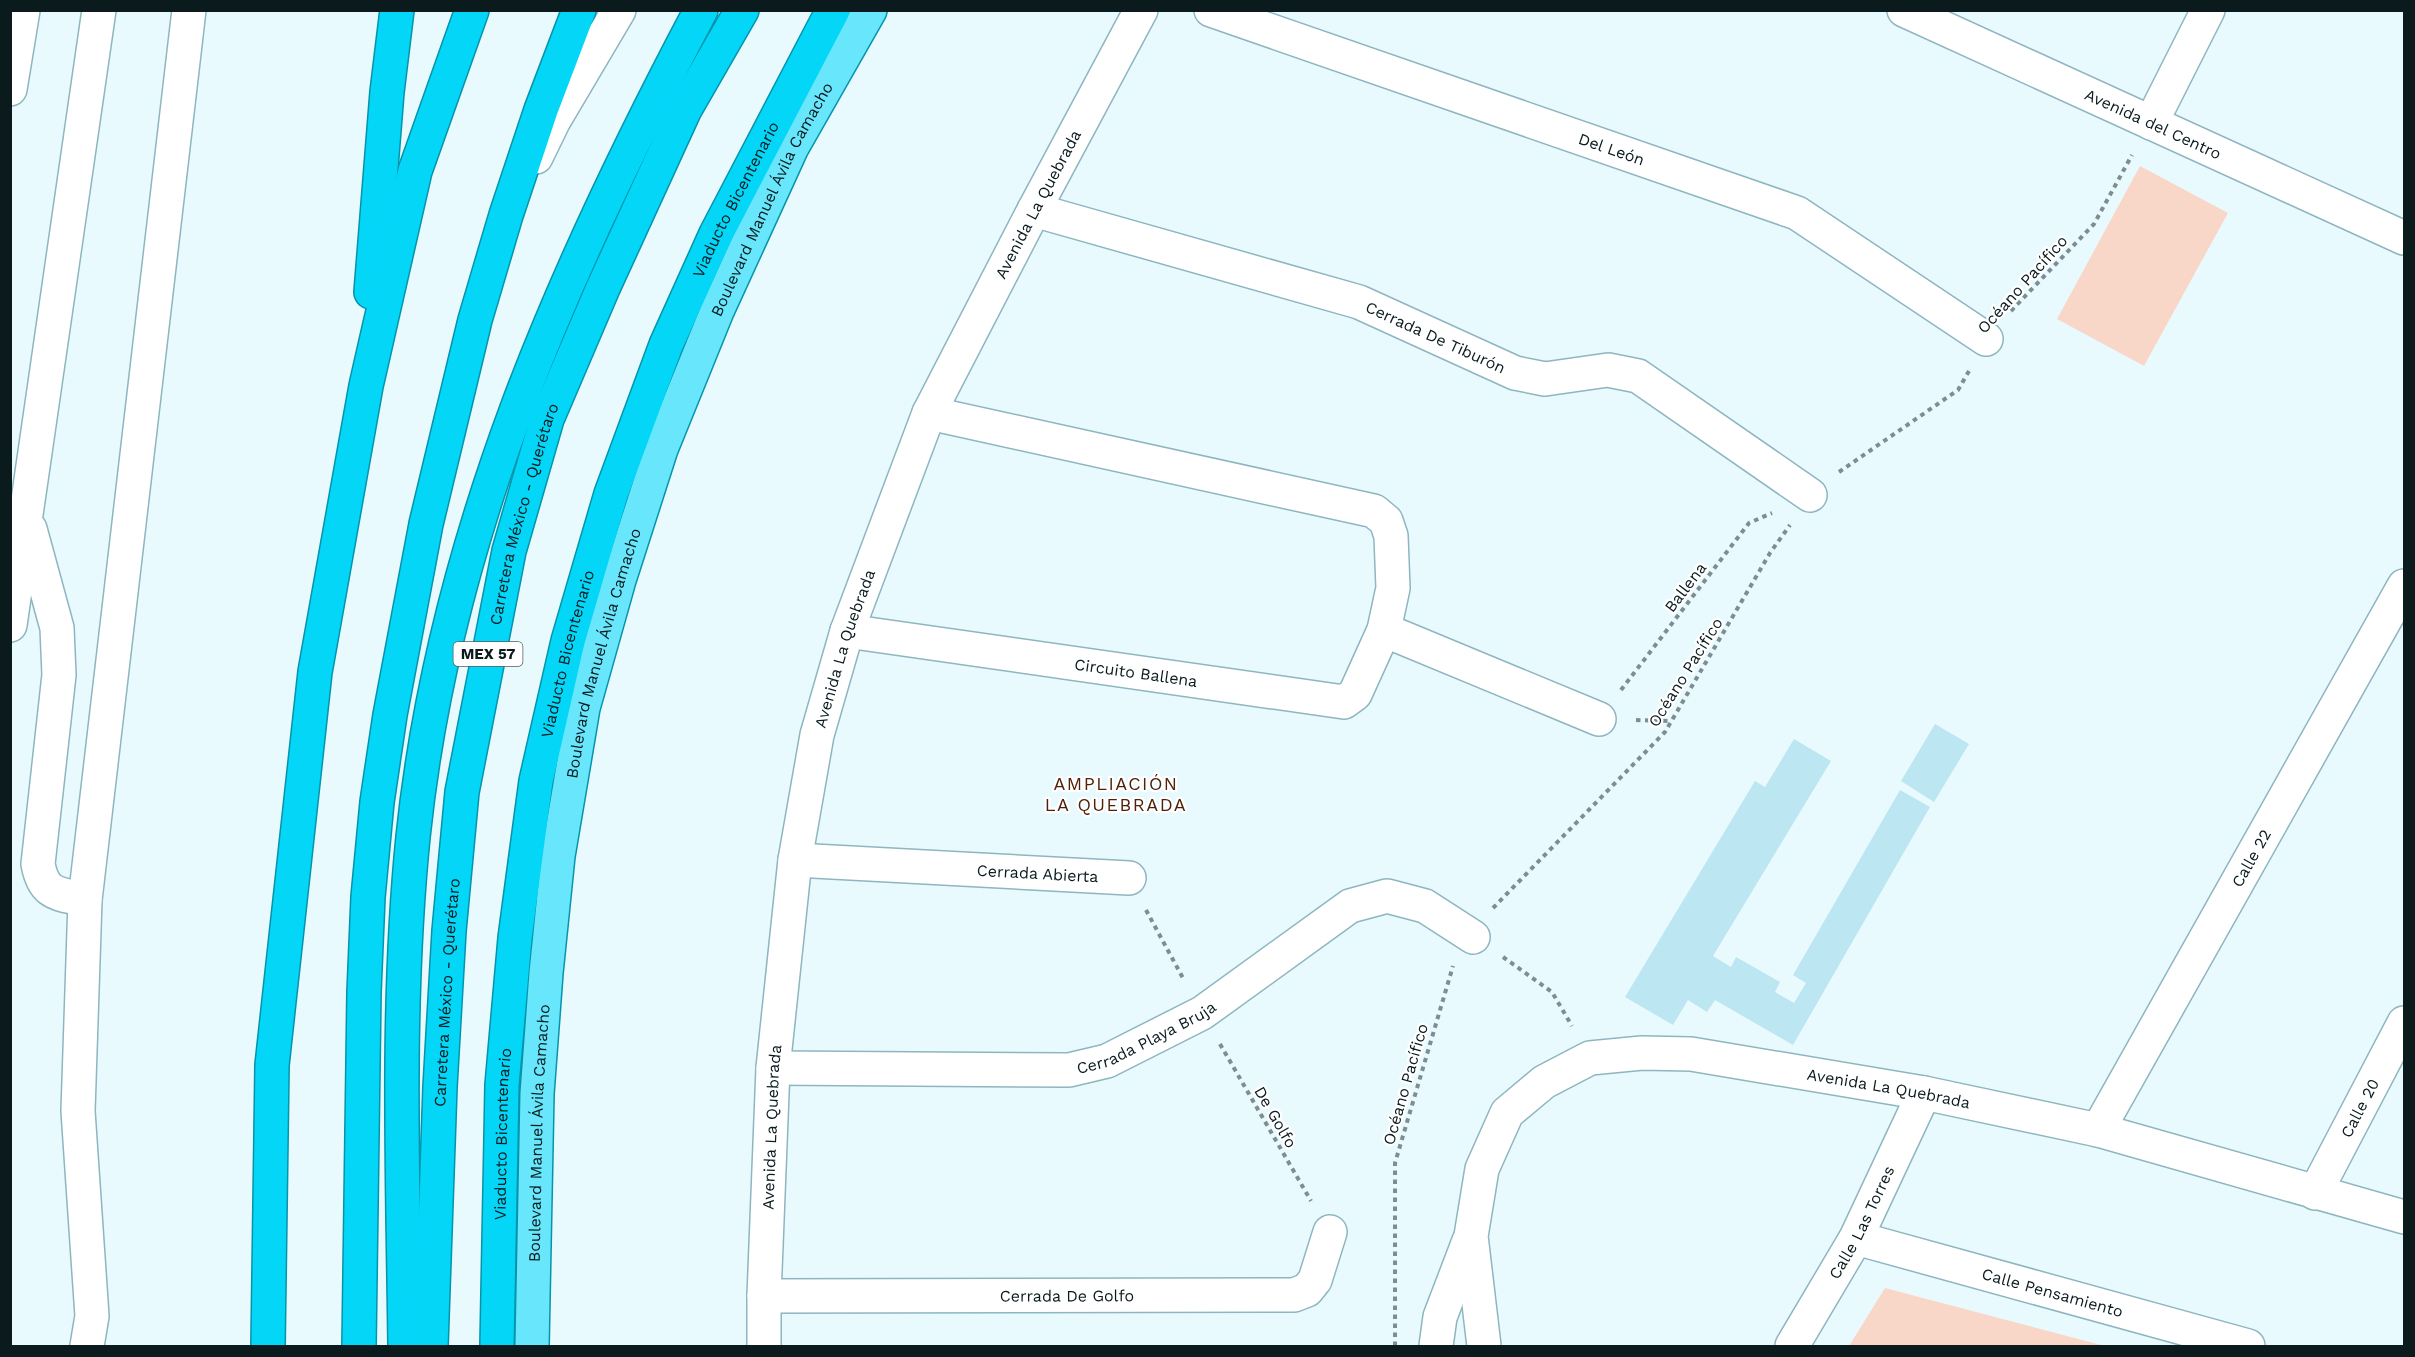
<svg xmlns="http://www.w3.org/2000/svg" width="2415" height="1357" font-family="'Work Sans',sans-serif">
  <rect width="100%" height="100%" fill="#e9fafe"/>
  <!-- green -->
  <path fill="#f9d7c8" d="M2140,166l88,47 -84,153 -87,-47z
    M1885,1288l220,58h-256z"/>
  <!-- building -->
  <path fill="#bce6f1" d="M1935,724l34,20 -35,58 -33,-21z
    M1794,739l37,22 -118,195 18,11 5,-10 44,25 -5,10 19,11 12,-20 -13,-8 107,-185 30,17 -137,238 -78,-45 -8,12 -19,-12 -15,25 -48,-28 130,-216 10,6z"/>
  <g fill="none" stroke-linecap="round" stroke-linejoin="round">
    <!-- street casing -->
    <g stroke="#8db6c0" stroke-width="36">
      <g id="street">
        <path id="s1" d="M1211,10l586,203 189,126"/>
        <path d="M10,89l13,-79"/>
        <path d="M2151,123l57,-113"/>
        <path d="M536,157l18,-37 65,-110"/>
        <path id="s2" d="M1034,210l325,92 156,71 30,6 63,-9 30,6 172,119"/>
        <path d="M30,529l27,99 2,47 -21,189c6,32 20,29 47,36"/>
        <path d="M10,625l89,-615"/>
        <path d="M1384,630l215,89"/>
        <path id="s3" d="M847,631l497,71 11,-8 29,-64 9,-42 -2,-52 -5,-15 -12,-10 -445,-98"/>
        <path id="s4" d="M795,860l334,18"/>
        <path id="s5" d="M773,1068l296,2 38,-9 95,-48 148,-107 37,-10 38,10 48,31"/>
        <path id="s6" d="M2098,1130l306,-544"/>
        <path id="s7" d="M2315,1193l89,-170"/>
        <path id="s8" d="M764,1296l530,-1 13,-5 8,-10 15,-48"/>
        <path d="M87,1346l5,-30 -14,-205 7,-211 104,-890"/>
        <path id="s9" d="M764,1346v-50l9,-228 22,-208 22,-125 30,-104 82,-218 105,-203 107,-200"/>
        <path d="M1436,1346l4,-29 29,-76"/>
        <path id="s10" d="M1484,1346l-13,-110 11,-67 25,-56 37,-31 46,-24 52,-5 49,1 233,39 174,37 306,87"/>
        <path id="s11" d="M1792,1346l64,-108 68,-145"/>
      </g>
    </g>
    <!-- secondary casing -->
    <g stroke="#8db6c0" stroke-width="36">
      <g id="secondary">
        <path id="s12" d="M1904,10l500,228"/>
        <path id="s13" d="M1856,1238l392,108"/>
      </g>
    </g>
    <!-- primary casing -->
    <g stroke="#0694ab" stroke-width="36">
      <g id="primary">
        <path id="s14" d="M532,1346l5,-252 9,-121 12,-117 25,-148 36,-128 42,-131 56,-138 75,-164 78,-137"/>
      </g>
    </g>
    <!-- highway casing -->
    <g stroke="#0694ab" stroke-width="36">
      <g id="highway">
        <path d="M371,292l16,-200 10,-82"/>
        <path d="M268,1346l4,-281 43,-393 51,-286 49,-215 57,-161"/>
        <path d="M359,1346l5,-354 4,-95 9,-95 13,-87 36,-191 49,-204 31,-105 35,-105 38,-100"/>
        <path d="M405,1346c-2,-169 -9,-340 8,-509 31,-298 149,-565 288,-827"/>
        <path id="s15" d="M431,1346l9,-259 9,-156 13,-139 47,-241 38,-132 56,-131 82,-179 57,-99"/>
        <path id="s16" d="M497,1346l5,-261 13,-147 21,-157 32,-140 43,-147 55,-149 50,-111 117,-224"/>
      </g>
    </g>
    <!-- path -->
    <path stroke="#7d8d91" stroke-width="4" stroke-dasharray="4.5 4.5" stroke-linecap="butt" d="M2011,311l83,-87 38,-69
      M1839,472l119,-82 11,-19
      M1621,690l128,-167 23,-10
      M1636,720l35,1
      M1493,908l172,-176 105,-179 20,-28
      M1146,910l38,70
      M1503,957l49,35 20,34
      M1220,1044l91,157
      M1395,1346v-183l58,-197"/>
    <!-- street -->
    <use href="#street" stroke="#fff" stroke-width="33"/>
    <!-- secondary -->
    <use href="#secondary" stroke="#fff" stroke-width="33"/>
    <!-- primary -->
    <use href="#primary" stroke="#68e6fb" stroke-width="33"/>
    <!-- highway -->
    <use href="#highway" stroke="#04d6f8" stroke-width="33"/>
  </g>
  <g text-anchor="middle" stroke-width="4.5" stroke-linejoin="round" paint-order="stroke">
    <!-- shield labels -->
    <rect fill="#fff" stroke="#545f61" stroke-width="1.5" x="453.5" y="642" width="69" height="24" rx="4.5"/>
    <g font-size="15" font-weight="bold" fill="#0a1a1d">
      <text x="488" y="659">MEX 57</text>
    </g>
    <!-- street labels -->
    <g font-size="16" fill="#0a1a1d" stroke="#fff">
      <text dy="6" stroke="none"><textPath href="#s12" startOffset="274">Avenida del Centro</textPath></text>
      <text dy="6" stroke="none"><textPath href="#s1" startOffset="424">Del León</textPath></text>
      <text dy="6" stroke="none"><textPath href="#s16" startOffset="1184">Viaducto Bicentenario</textPath></text>
      <text dy="6" stroke="none"><textPath href="#s14" startOffset="1185">Boulevard Manuel Ávila Camacho</textPath></text>
      <text dy="6" stroke="none"><textPath href="#s9" startOffset="1191">Avenida La Quebrada</textPath></text>
      <text transform="translate(2022 284) rotate(-48)" y="6">Océano Pacífico</text>
      <text dy="6" stroke="none"><textPath href="#s2" startOffset="422">Cerrada De Tiburón</textPath></text>
      <text dy="6" stroke="none"><textPath href="#s15" startOffset="840">Carretera México - Querétaro</textPath></text>
      <text transform="translate(1685 587) rotate(-53)" y="6">Ballena</text>
      <text dy="6" stroke="none"><textPath href="#s9" startOffset="705">Avenida La Quebrada</textPath></text>
      <text dy="6" stroke="none"><textPath href="#s16" startOffset="698">Viaducto Bicentenario</textPath></text>
      <text dy="6" stroke="none"><textPath href="#s14" startOffset="699">Boulevard Manuel Ávila Camacho</textPath></text>
      <text transform="translate(1685 672) rotate(-58)" y="6">Océano Pacífico</text>
      <text dy="6" stroke="none"><textPath href="#s3" startOffset="292">Circuito Ballena</textPath></text>
      <text dy="6" stroke="none"><textPath href="#s6" startOffset="312">Calle 22</textPath></text>
      <text dy="6" stroke="none"><textPath href="#s4" startOffset="243">Cerrada Abierta</textPath></text>
      <text dy="6" stroke="none"><textPath href="#s15" startOffset="354">Carretera México - Querétaro</textPath></text>
      <text dy="6" stroke="none"><textPath href="#s5" startOffset="380">Cerrada Playa Bruja</textPath></text>
      <text transform="translate(1405 1084) rotate(-74)" y="6">Océano Pacífico</text>
      <text dy="6" stroke="none"><textPath href="#s10" startOffset="642">Avenida La Quebrada</textPath></text>
      <text dy="6" stroke="none"><textPath href="#s7" startOffset="96">Calle 20</textPath></text>
      <text transform="translate(1276 1117) rotate(60)" y="6">De Golfo</text>
      <text dy="6" stroke="none"><textPath href="#s9" startOffset="219">Avenida La Quebrada</textPath></text>
      <text dy="6" stroke="none"><textPath href="#s14" startOffset="213">Boulevard Manuel Ávila Camacho</textPath></text>
      <text dy="6" stroke="none"><textPath href="#s16" startOffset="212">Viaducto Bicentenario</textPath></text>
      <text dy="6" stroke="none"><textPath href="#s11" startOffset="142">Calle Las Torres</textPath></text>
      <text dy="6" stroke="none"><textPath href="#s13" startOffset="204">Calle Pensamiento</textPath></text>
      <text dy="6" stroke="none"><textPath href="#s8" startOffset="303">Cerrada De Golfo</textPath></text>
    </g>
    <!-- neighbourhood labels -->
    <g font-size="18" letter-spacing="1.5" fill="#502008" stroke="#fff">
      <text x="1116" y="790">AMPLIACIÓN<tspan x="1116" dy="21">LA QUEBRADA</tspan></text>
    </g>
  </g>
  <!-- border -->
  <rect width="2415" height="1357" fill="none" stroke="#0a1a1d" stroke-width="24"/>
</svg>
